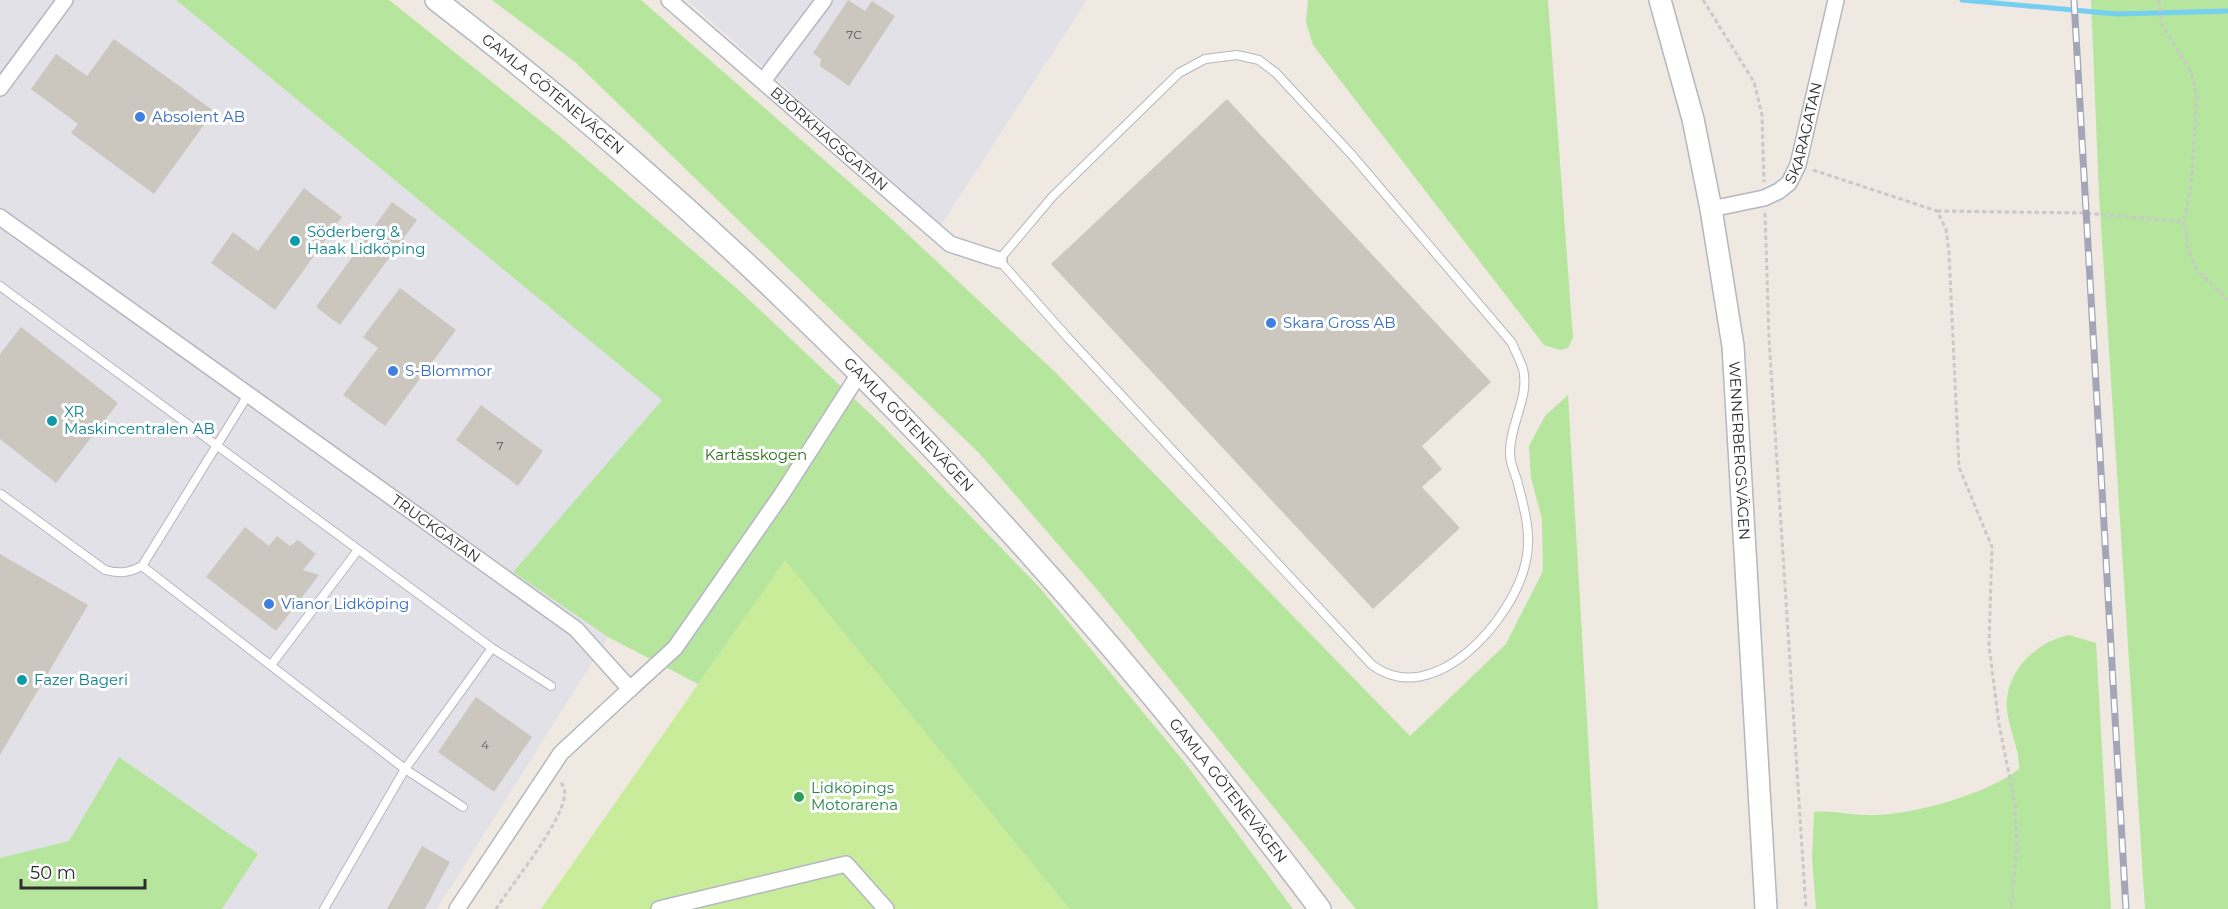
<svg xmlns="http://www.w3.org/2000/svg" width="2228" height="909" font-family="Montserrat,sans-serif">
  <rect width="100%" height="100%" fill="#efe9e1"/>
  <!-- industrial -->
  <path fill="#e3e1e8" d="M0,0h176l486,400 -149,172 95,65 -171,272h-215l36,-55 -139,-97 -50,84 -69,17z
    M687,0h400l-146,225z"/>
  <!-- green -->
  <path fill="#b6e59e" d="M176,0h213l168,134 185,159 142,134 157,162 144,174 108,146h-224l-284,-348 -87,123 -90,-47 -95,-65 149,-172z
    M492,0h149l245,214 168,157 356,365 96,-92 37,-73 -1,-52 -11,-41 -2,-32 16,-30 23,-21 30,514h-242l-256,-316 -121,-140 -404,-391z
    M1308,0h240l25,338 -5,10 -8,2 -16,-5 -231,-300 -7,-23z
    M2091,0h137v909h-83l-46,-715z
    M2069,635l27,8 15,266h-295l-4,-51 2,-46c18,-2 33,3 51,3 42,2 121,-20 154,-46 1,-20 -10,-38 -12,-59 -3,-37 28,-68 62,-75z
    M119,757l139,97 -36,55h-222v-51l69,-17z"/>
  <!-- pitch -->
  <path fill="#c9ec9a" d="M785,560l284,349h-528z"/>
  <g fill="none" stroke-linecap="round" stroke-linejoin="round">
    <!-- stream -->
    <path stroke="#75cff0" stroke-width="5" d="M1962,0l155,14 111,-3"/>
  </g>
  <!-- building -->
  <path fill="#cbc7bf" d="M848,0l17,11 7,-10 23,15 -46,70 -29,-20 1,-7 -8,-6z
    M114,39l100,72 -60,83 -83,-61 7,-9 -47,-35 25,-35 31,22z
    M1227,99l264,283 -69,64 20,23 -20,18 38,41 -87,81 -322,-345z
    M304,188l38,29 -67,93 -64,-47 22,-31 25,19z
    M392,202l25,18 -77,105 -24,-18z
    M400,288l56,42 -71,96 -42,-31 35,-47 -15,-11z
    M21,327l97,76 -62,80 -56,-44v-85z
    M481,405l62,46 -25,35 -62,-46z
    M245,527l24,19 8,-10 13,10 8,-6 18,14 -13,16 16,5 -43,56 -70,-54z
    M0,554l88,51 -88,150z
    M476,697l56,40 -38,55 -56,-40z
    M422,846l28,16 -25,47h-38z"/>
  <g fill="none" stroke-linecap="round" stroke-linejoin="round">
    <!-- lane casing -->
    <g stroke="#b4b7c1" stroke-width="10">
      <path id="lane" d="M1237,55l22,5 17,13 76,82 160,188c3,8 8,17 11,26 7,28 -14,56 -13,85 0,8 4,18 7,26 7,28 15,53 9,81 -12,58 -92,150 -154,104l-303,-326 -70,-79 54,-64 126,-123 26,-14z
        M0,286l492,362 -87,121 58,38
        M1,494l104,76c15,4 23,3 37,-4l106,-171
        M142,566l263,203 -81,140
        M492,648l59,38
        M271,665l87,-115"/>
    </g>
    <!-- street casing -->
    <g stroke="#b4b7c1" stroke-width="18">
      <g id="street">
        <path id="s1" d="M669,0l281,244 49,16"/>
        <path d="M763,81l61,-81"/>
        <path d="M0,88l65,-88"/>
        <path id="s2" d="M1711,209l53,-11 15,-7 10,-8 9,-18 38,-165"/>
        <path id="s3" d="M0,217l576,412 54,60 -69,64 -104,156"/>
        <path d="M630,689l45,-41 107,-154 77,-120"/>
        <path d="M659,909l187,-45 40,45"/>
      </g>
    </g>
    <!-- secondary casing -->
    <g stroke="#b4b7c1" stroke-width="24">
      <g id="secondary">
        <path id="s4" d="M436,0c337,258 630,570 884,909"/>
        <path id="s5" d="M1660,0l33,119 18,90 22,137 33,563"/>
      </g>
    </g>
    <!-- path -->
    <path stroke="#c9c9c9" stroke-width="3" stroke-dasharray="4.5 3" stroke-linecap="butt" d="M1703,0l51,82 8,33 2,67
      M2159,0l3,25 29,47 6,25 -6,88 -7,37 4,26 8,21 32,31
      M1813,170l124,41 9,18 3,24 10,214 33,80 -3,99 10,78 16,80 2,43 -6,62
      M1937,211l148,2 99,9
      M1765,213l4,126 37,570
      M496,909c18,-28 61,-80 68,-110 2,-8 0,-12 -4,-18"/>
    <!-- lane -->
    <use href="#lane" stroke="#fff" stroke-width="8"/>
    <!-- street -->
    <use href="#street" stroke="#fff" stroke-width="15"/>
    <!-- secondary -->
    <use href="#secondary" stroke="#fff" stroke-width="21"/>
    <!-- rail casing -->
    <g stroke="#a3a6b8" stroke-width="7">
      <path id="rail" d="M2074,0l52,909"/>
    </g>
    <!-- rail -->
    <use href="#rail" stroke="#fff" stroke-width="4.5" stroke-dasharray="14" stroke-linecap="butt"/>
  </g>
  <!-- markers -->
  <g fill="#3f7fe0" stroke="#fff" stroke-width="2">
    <circle cx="140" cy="117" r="6"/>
    <circle cx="1271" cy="323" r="6"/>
    <circle cx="393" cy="371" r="6"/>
    <circle cx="269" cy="604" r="6"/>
  </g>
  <g fill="#0f9aa8" stroke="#fff" stroke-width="2">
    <circle cx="295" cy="241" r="6"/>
    <circle cx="52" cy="421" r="6"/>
    <circle cx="22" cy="680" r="6"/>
  </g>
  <circle fill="#2e9e5b" stroke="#fff" stroke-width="2" cx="799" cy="797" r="6"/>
  <g text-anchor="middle" stroke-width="6" stroke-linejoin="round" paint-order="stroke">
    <!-- number labels -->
    <g font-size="12" fill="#555452">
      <text x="854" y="39">7C</text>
      <text x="500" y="450">7</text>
      <text x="485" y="749">4</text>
    </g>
    <!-- street labels -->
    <g font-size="15" fill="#2e2e2e" stroke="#fff">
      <text dy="5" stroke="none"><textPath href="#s4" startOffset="150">GAMLA GÖTENEVÄGEN</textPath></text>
      <text dy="5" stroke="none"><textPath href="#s2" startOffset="136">SKARAGATAN</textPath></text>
      <text dy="5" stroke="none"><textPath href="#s1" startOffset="212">BJÖRKHAGSGATAN</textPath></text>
      <text dy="5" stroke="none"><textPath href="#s4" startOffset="636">GAMLA GÖTENEVÄGEN</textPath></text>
      <text dy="5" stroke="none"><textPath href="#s5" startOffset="459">WENNERBERGSVÄGEN</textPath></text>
      <text dy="5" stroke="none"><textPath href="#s3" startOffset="536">TRUCKGATAN</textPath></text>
      <text dy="5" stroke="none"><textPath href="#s4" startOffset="1122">GAMLA GÖTENEVÄGEN</textPath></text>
    </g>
    <!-- shop labels -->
    <g font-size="15" fill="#366cbe" stroke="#fff" text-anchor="start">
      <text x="152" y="122">Absolent AB</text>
      <text x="1283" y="328">Skara Gross AB</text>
      <text x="405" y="376">S-Blommor</text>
      <text x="281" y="609">Vianor Lidköping</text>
    </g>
    <!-- culture labels -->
    <g font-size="15" fill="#0d838f" stroke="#fff" text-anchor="start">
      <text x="307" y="237">Söderberg &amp;<tspan x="307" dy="17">Haak Lidköping</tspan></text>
      <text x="64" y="417">XR<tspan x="64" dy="17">Maskincentralen AB</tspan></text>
      <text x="34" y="685">Fazer Bageri</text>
    </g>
    <!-- park labels -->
    <g font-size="15" fill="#2c6e1b" stroke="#fff">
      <text x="756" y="460">Kartåsskogen</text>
    </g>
    <!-- leisure labels -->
    <g font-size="15" fill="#27864d" stroke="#fff" text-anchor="start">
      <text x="811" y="793">Lidköpings<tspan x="811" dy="17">Motorarena</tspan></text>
    </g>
  </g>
  <!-- scale -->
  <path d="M21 879v9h124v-9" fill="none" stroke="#2e2e2e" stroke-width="3"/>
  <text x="30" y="879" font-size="18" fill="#2e2e2e" stroke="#ffffff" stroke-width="4.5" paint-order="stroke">50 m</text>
</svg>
